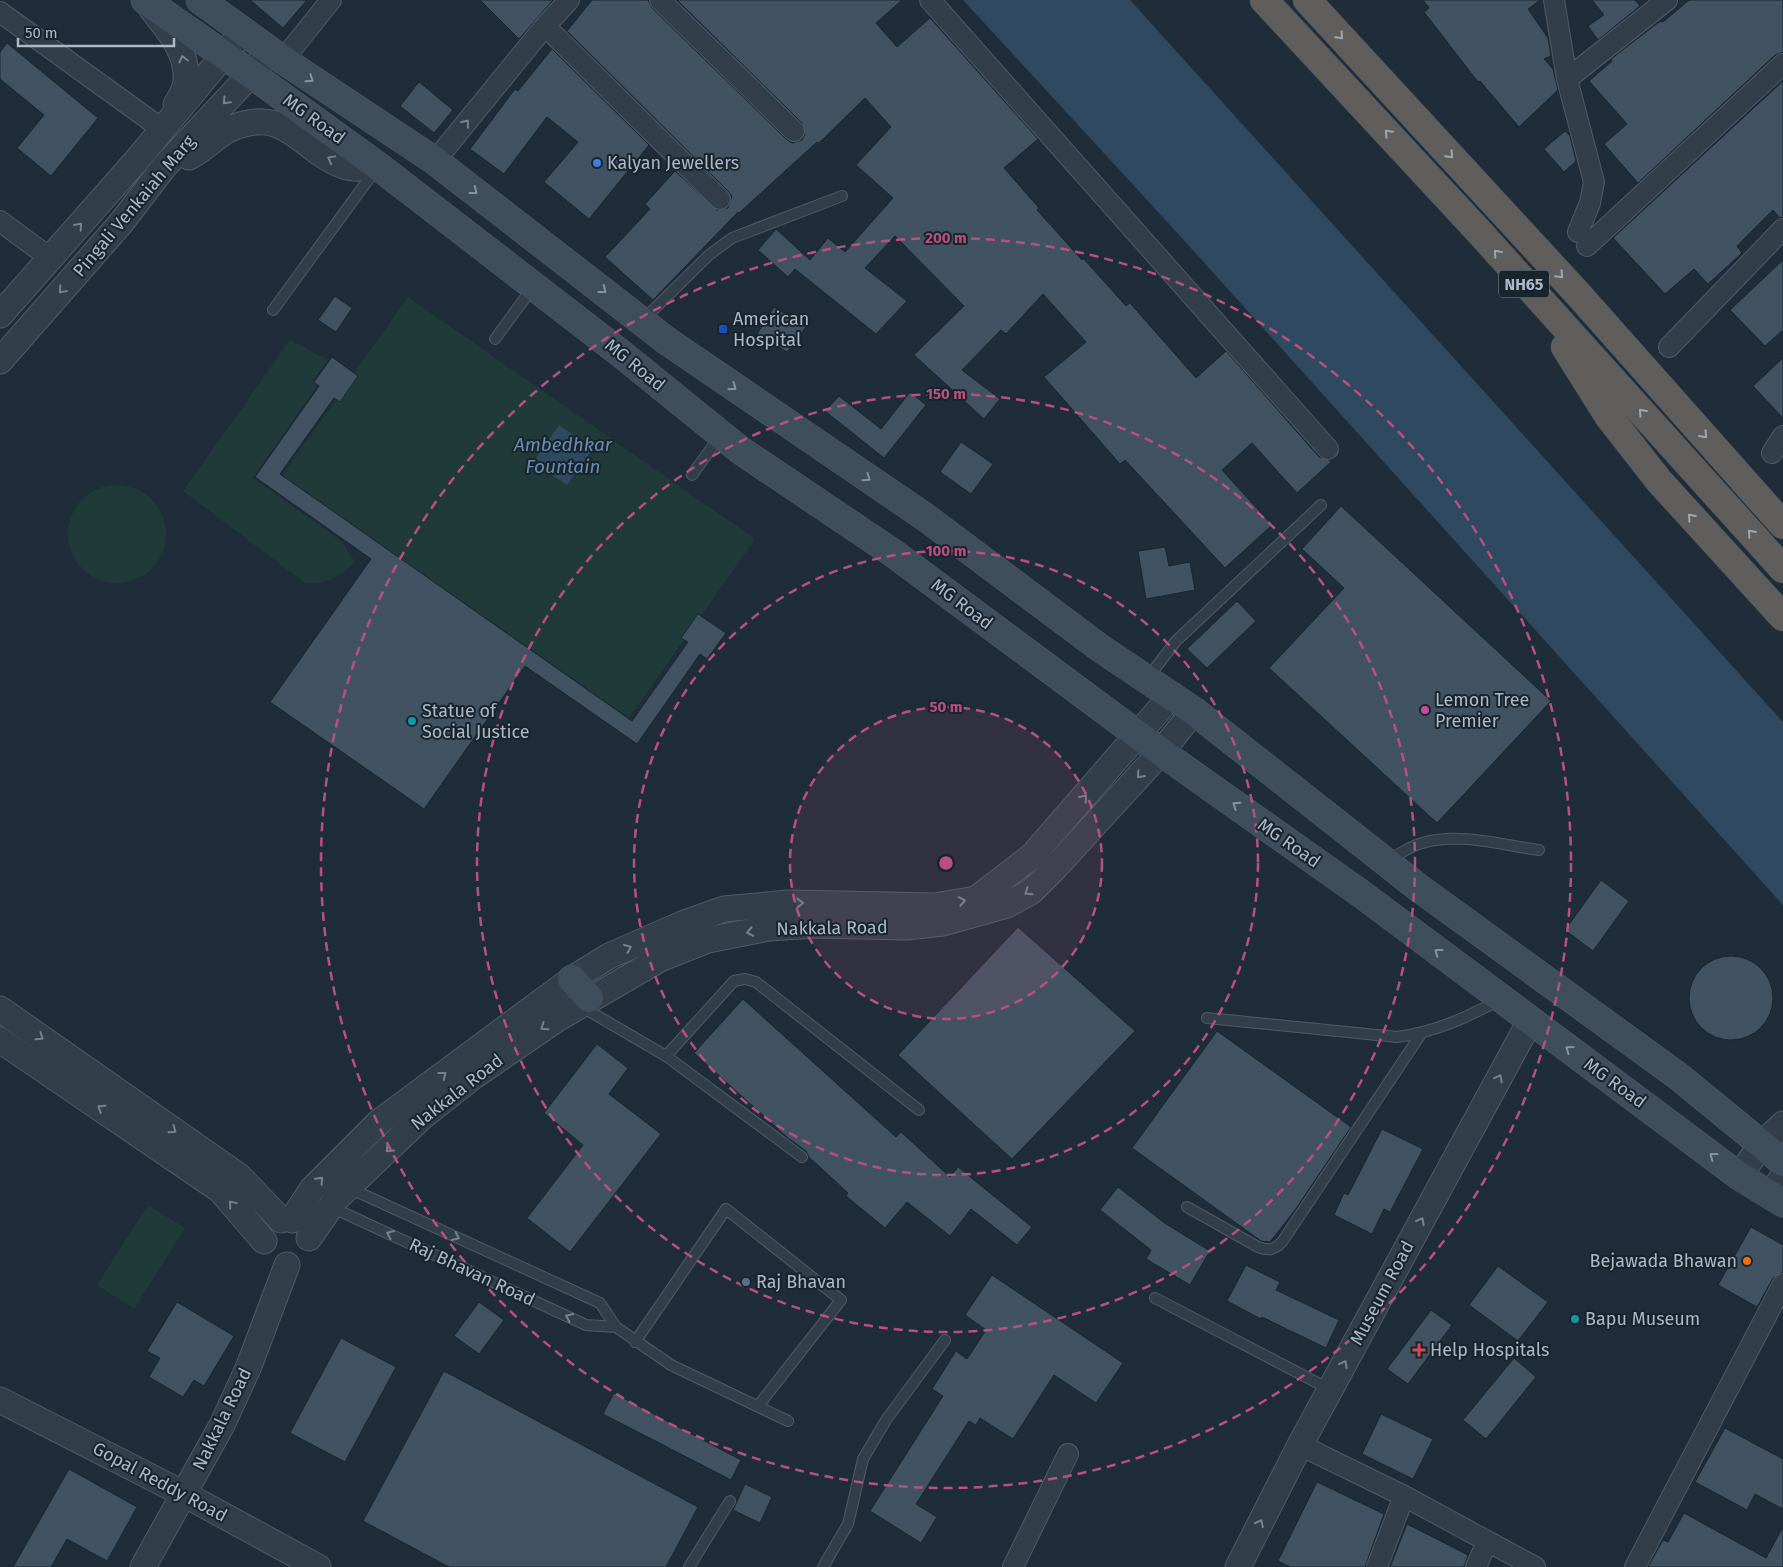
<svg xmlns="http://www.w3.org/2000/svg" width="1783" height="1567" font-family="'Fira Sans',sans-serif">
  <rect width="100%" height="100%" fill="#1e2d39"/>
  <!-- green -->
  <path fill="#203a3a" d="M408,297l347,242 -126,179 -347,-242z
    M290,340l38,20 -15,21 4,5 -64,92 88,63 14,21c-13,14 -30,23 -50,21l-122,-92z
    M68 534a49 49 0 1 1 98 0a49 49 0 1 1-98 0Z
    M148,1205l37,23 -51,81 -37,-24z"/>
  <!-- water -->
  <path fill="#2e4960" d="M963,0h167l653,722v183l-602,-668z
    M559,425l34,24 -26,36 -34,-23z"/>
  <!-- building -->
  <path fill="#415362" stroke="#192630" d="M250,0h57l-24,28z
    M480,0h73l-34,39z
    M592,0h56l4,8 134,131 6,4 10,-3 3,-6 -3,-11 -125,-123h225l-26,23 21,24 33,-29 108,121 -34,29 35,40 -2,2 45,50 1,-2 43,48 4,-3 66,75 30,-27 93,106 13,4 -35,32 -45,-50 -30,27 50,55 -47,43 -100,-108 -5,4 -76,-87 42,-35 -43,-48 -37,40 -5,-4 -39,40 38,29 -16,20 -70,-64 50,-49 -69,-70 -30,32 42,33 -31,33 -81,-65 -7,8 -30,-27 18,-21 34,31 18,-22 17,14 48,-54 -37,-33 35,-38 -26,-29 -46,45 -2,-1 -78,71 -1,-1 -85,88 -48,-43 45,-48 -5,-5 30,-33 42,39 11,-2 4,-12 -4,-5 -161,-160z
    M1423,0h117l-12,9 20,29 3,18 -7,3 9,10 5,21 -39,37 -39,-46 -2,1 -54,-70 5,-4z
    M1592,0h43l5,6 -42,34 -10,-14 16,-11z
    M1689,0h94v52l-8,3 -137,128 -34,-39 23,-20 -38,-43 23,-20 -1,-2 44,-34 6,-4 2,1z
    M7,43l91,75 -47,58 -34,-28 27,-33 -44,-36v-27z
    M552,49l97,96 -60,74 -45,-37 34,-40 -31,-25 -43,57 -34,-25 45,-60 3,2z
    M1783,81v136l-3,1 -7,-8 -36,36 5,7 -34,31 -14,-15 -29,25 -52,-56z
    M419,82l34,28 -19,23 -34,-27z
    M1565,131l5,5 6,25 -12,11 -20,-23z
    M1783,260v70l-18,16 -35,-36z
    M335,296l17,12 -16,24 -18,-12z
    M774,307l32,20 -19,25 -30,-18z
    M332,357l26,19 -18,26 -6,-4 -54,76 352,247 56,-79 -7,-4 17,-24 28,19 -19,26 -7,-5 -63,90 -112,-78 -101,143 -154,-107 101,-143 -116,-82 64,-91 -5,-4z
    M1783,358v60l-30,-32z
    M910,392l16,13 -42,53 -59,-47 14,-15 42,33z
    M961,442l32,22 -22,30 -31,-22z
    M1341,506l210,195 -114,122 -168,-155 75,-80 -42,-39z
    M1165,547l4,19 21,-4 5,28 -49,9 -8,-48z
    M1237,601l19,20 -49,47 -20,-19z
    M1601,880l28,21 -36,50 -28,-21z
    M1018,927l117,104 -123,128 -114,-104z
    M1689 998a42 42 0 1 1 84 0a42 42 0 1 1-84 0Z
    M743,999l153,138 5,-5 49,45 8,-10 74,60 -15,18 -46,-36 -21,27 -43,-34 -22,26 -39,-32 2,-3 -39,-36 -3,-6 -18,-13 -94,-85z
    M1217,1031l134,96 -56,83 -25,32 -9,-1 -129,-93z
    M597,1044l31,24 -19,26 52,40 -91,118 -43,-34 56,-73 -39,-32z
    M1382,1129l41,20 -33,63 -6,-3 -12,25 -38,-19 10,-22 4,2z
    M1118,1187l48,37 44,27 -20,34 -44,-26 5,-9 -51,-40z
    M1751,1227l32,18v27l-10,6 -16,29 -39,-22z
    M1246,1265l34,17 -4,8 63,30 -13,28 -64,-31 -1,2 -34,-18z
    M1498,1266l50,36 -30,39 -49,-36z
    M992,1275l131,88 -27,40 -42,-28 -41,64 -33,-21 -4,7 -7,-4 -53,83 21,13 -16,26 -51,-32 73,-115 -11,-7 24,-38 11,8 19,-29 -21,-15z
    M177,1302l57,34 -30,50 -10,-6 -11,17 -34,-20 11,-19 -13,-7z
    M479,1302l25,18 -25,34 -25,-18z
    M1431,1310l21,15 -44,59 -21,-15z
    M341,1338l55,29 -51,95 -55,-29z
    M1514,1358l22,19 -50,62 -23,-19z
    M444,1371l254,136 -32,60h-217l-86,-46z
    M614,1393l127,67 -10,20 -128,-66z
    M1381,1414l52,25 -20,40 -51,-25z
    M1725,1428l58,31v50l-28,-15 -8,16 -52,-28z
    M69,1469l68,38 -30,54 -40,-22 -16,28h-38z
    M1317,1482l67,32 -19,53h-75l-12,-6z
    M745,1484l27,13 -12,26 -27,-13z
    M1684,1513l82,45 17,-31v40h-135l15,-27 5,2z
    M1407,1524l61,31 -4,12h-74z"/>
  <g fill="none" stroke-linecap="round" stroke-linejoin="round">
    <!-- service casing -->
    <g stroke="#4f5c68" stroke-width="12">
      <path id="service" d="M273,310l103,-141
        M643,320l66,-65 23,-17 110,-42
        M495,339l38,-52
        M692,475l28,-39
        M1147,679l29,-38 145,-136
        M1388,860c11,-5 22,-14 34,-17 37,-11 80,2 117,7
        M582,1007l84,49 136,101
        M1207,1018l190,19c38,-5 69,-19 102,-37
        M666,1056l68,-75 11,-2 11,3 163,128
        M349,1188l251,115 16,24 55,38 117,56
        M331,1207l255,118 30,2
        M1187,1207l71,40c11,4 16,3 24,-5l139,-208
        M1155,1298l174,91
        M635,1342l91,-133 115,91 -83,106
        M689,1567l41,-66
        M823,1567l25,-43 15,-65 23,-39 59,-80"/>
    </g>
    <!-- minor casing -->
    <g stroke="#4f5c68" stroke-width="22">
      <path id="minor" d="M660,0l134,131
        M930,0l398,449
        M1554,0l13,79
        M0,12l162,117
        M545,26l175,173
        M283,60l48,-60
        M435,161l110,-135 24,-26
        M0,221l50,37
        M1578,232l12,-29 4,-21 -27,-103 100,-79
        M1587,246l196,-182
        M1669,347l114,-118
        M1772,453l11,-17
        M1300,1445l104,51 131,71
        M1013,1567l55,-113
        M1377,1567l27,-71
        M1476,1567l11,-25
        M1635,1567l148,-283"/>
    </g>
    <!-- tertiary casing -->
    <g stroke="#4f5c68" stroke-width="27">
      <path id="tertiary" d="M151,8c16,21 37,43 35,72 0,9 -6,18 -10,25
        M189,157c15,-7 26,-21 41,-28 58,-26 71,24 117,38 9,3 22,0 31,-1
        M0,315l136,-154 107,-129
        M0,361l121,-138 43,-56 87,-93 18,-23
        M0,1009l239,167 42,44
        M0,1040l220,150 44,51
        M1739,1176l23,-32 21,-20
        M1770,1195l13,-18
        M292,1220l20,-31 67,-67 193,-143 37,-23 73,-32 42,-15 64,-6 147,3 41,-7 56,-43 140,-161
        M309,1238l27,-39 85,-81 53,-42 83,-57 103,-60 48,-19 61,-12 47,-3 91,2 36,-4 64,-18 25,-14 21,-21 108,-118 33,-41
        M0,1400l184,94 134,73
        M143,1567l79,-142 27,-59 38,-101
        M1238,1567l62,-122 230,-424"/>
    </g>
    <!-- secondary casing -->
    <g stroke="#4f5c68" stroke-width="29">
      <path id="secondary" d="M145,0l106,74 127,92 241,186 121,98 153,103 268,199 199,141 379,283 44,27
        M200,0l83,60 152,101 232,180 258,176 175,131 94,63 225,177 259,188 105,86
        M572,979l17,19"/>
    </g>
    <!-- trunk casing -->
    <g stroke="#3c4954" stroke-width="29">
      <path id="trunk" d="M1264,0l218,235 301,334
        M1307,0l271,294 205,231
        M1565,347l44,70 50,64 124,136"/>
    </g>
    <!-- service -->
    <use href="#service" stroke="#323f4a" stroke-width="10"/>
    <!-- minor -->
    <use href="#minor" stroke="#323f4a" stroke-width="20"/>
    <!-- tertiary -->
    <use href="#tertiary" stroke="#323f4a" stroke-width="25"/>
    <!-- secondary -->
    <use href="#secondary" stroke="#3f4e5d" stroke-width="28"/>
    <!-- trunk -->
    <use href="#trunk" stroke="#605e5c" stroke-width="28"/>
  </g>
  <!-- one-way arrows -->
  <defs><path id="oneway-chevron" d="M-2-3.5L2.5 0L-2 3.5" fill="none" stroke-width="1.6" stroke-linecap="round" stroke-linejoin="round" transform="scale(1.25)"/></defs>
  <g stroke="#9da7b2">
    <use href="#oneway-chevron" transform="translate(1340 36) rotate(47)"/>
    <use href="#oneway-chevron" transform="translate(1388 133) rotate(-133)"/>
    <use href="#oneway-chevron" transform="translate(1450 155) rotate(47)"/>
    <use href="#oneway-chevron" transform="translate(1497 253) rotate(-131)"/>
    <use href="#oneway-chevron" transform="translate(1560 275) rotate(47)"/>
    <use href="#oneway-chevron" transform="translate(1642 412) rotate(-132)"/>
    <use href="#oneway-chevron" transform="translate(1704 435) rotate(48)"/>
    <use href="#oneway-chevron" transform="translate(1691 517) rotate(-132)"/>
    <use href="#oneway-chevron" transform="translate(1751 533) rotate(-132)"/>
  </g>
  <g stroke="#75828f">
    <use href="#oneway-chevron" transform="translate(183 59) rotate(-103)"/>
    <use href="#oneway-chevron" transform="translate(226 101) rotate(133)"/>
    <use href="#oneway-chevron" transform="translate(466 123) rotate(-51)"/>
    <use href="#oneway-chevron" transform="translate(331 159) rotate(-151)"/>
    <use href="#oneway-chevron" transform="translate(79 226) rotate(-49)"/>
    <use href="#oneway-chevron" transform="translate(62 290) rotate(131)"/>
    <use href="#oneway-chevron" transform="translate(1140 775) rotate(132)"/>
    <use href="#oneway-chevron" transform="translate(1084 798) rotate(-49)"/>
    <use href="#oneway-chevron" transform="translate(1028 892) rotate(145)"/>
    <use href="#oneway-chevron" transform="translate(962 901) rotate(-11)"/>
    <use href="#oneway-chevron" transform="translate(800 903)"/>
    <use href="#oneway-chevron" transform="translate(750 932) rotate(169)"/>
    <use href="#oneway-chevron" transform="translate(628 948) rotate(-24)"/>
    <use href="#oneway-chevron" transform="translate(544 1027) rotate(145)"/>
    <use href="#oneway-chevron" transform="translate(40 1037) rotate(35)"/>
    <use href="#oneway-chevron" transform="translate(443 1075) rotate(-38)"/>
    <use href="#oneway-chevron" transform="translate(1499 1078) rotate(-62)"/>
    <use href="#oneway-chevron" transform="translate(101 1108) rotate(-147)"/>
    <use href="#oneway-chevron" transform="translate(173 1130) rotate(35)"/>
    <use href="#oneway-chevron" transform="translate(389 1149) rotate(136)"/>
    <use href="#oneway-chevron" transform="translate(320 1180) rotate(-47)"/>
    <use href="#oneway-chevron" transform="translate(232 1204) rotate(-130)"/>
    <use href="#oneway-chevron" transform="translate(1421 1221) rotate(-62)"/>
    <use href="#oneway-chevron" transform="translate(390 1234) rotate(-155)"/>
    <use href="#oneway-chevron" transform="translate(456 1237) rotate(25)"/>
    <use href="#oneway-chevron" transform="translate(569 1317) rotate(-155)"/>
    <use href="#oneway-chevron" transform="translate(1344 1364) rotate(-62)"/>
    <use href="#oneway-chevron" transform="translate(1260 1523) rotate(-63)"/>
  </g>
  <g stroke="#8694a2">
    <use href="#oneway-chevron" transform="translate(310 79) rotate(34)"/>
    <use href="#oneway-chevron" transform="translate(474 191) rotate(37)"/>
    <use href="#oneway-chevron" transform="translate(603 290) rotate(38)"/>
    <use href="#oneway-chevron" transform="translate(733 387) rotate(35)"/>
    <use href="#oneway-chevron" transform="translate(867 478) rotate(34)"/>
    <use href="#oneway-chevron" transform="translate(1236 805) rotate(-145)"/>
    <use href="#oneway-chevron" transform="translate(1438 952) rotate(-143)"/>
    <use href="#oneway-chevron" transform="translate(1569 1049) rotate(-144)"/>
    <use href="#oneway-chevron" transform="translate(1713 1156) rotate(-143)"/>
  </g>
  <!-- distance rings -->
  <circle cx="946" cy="863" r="156" fill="#ba5081" fill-opacity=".12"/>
  <g fill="none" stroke="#ba5081" stroke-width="2.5" stroke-dasharray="9 6">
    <circle cx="946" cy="863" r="156"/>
    <circle cx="946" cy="863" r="312"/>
    <circle cx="946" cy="863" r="469"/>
    <circle cx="946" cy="863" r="625"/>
  </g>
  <!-- markers -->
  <circle fill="#3f7fe0" stroke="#18242e" stroke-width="2" cx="597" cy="163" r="5"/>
  <rect fill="#1a4fb4" stroke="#18242e" stroke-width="2" x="718" y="324" width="10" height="10" rx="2.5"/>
  <circle fill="#d1479c" stroke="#18242e" stroke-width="2" cx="1425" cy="710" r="5"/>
  <g fill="#0f9aa8" stroke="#18242e" stroke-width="2">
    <circle cx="412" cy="721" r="5"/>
    <circle cx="1575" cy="1319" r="5"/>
  </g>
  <circle fill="#e8710a" stroke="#18242e" stroke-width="2" cx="1747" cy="1261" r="5"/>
  <circle fill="#5c6f8a" stroke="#18242e" stroke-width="2" cx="746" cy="1282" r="5"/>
  <path fill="#e0444e" stroke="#18242e" stroke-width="2" d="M1416.5 1342.5h5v5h5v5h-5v5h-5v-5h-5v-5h5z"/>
  <g text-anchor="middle" stroke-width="4" stroke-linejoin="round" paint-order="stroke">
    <!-- shield labels -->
    <rect fill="#18242e" stroke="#808c99" stroke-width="1" x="1499" y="270.5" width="50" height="27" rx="4"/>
    <g font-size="16" font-weight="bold" fill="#acb9c7">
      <text x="1524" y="290">NH65</text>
    </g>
    <!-- street labels -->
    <g font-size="18" fill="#acb9c7" stroke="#18242e">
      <text transform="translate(314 119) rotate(36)" y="6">MG Road</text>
      <text transform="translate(134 206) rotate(-50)" y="6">Pingali Venkaiah Marg</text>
      <text transform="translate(635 365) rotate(39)" y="6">MG Road</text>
      <text transform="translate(962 604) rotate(37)" y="6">MG Road</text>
      <text transform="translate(1289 843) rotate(35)" y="6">MG Road</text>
      <text transform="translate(832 928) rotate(-1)" y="6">Nakkala Road</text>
      <text transform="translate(1615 1083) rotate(36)" y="6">MG Road</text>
      <text transform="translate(457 1092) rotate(-38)" y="6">Nakkala Road</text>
      <text transform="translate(472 1272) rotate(25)" y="6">Raj Bhavan Road</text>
      <text transform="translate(1382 1293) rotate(-62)" y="6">Museum Road</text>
      <text transform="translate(222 1419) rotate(-64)" y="6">Nakkala Road</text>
      <text transform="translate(160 1482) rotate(28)" y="6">Gopal Reddy Road</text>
    </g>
    <!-- poi labels -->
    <g font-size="18" fill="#acb9c7" stroke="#18242e" text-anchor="start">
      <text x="607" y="169">Kalyan Jewellers</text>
      <text x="733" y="325">American<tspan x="733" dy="21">Hospital</tspan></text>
      <text x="1435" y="706">Lemon Tree<tspan x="1435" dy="21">Premier</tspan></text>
      <text x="422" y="717">Statue of<tspan x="422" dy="21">Social Justice</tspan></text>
      <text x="1737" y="1267" text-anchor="end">Bejawada Bhawan</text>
      <text x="756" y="1288">Raj Bhavan</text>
      <text x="1585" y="1325">Bapu Museum</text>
      <text x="1430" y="1356">Help Hospitals</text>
    </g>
    <!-- water labels -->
    <g font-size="19" font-style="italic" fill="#698fad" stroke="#18242e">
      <text x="563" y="451">Ambedhkar<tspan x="563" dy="22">Fountain</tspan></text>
    </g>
  </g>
  <circle cx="946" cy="863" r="8" fill="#ba5081" stroke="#18242e" stroke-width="2.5"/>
  <g font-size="15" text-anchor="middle" font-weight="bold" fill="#ba5081" stroke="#18242e" stroke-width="4" stroke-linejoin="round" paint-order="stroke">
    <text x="946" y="243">200 m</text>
    <text x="946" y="399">150 m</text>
    <text x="946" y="556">100 m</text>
    <text x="946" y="712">50 m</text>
  </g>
  <!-- scale -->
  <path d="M18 38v8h156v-8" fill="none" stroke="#acb9c7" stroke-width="2.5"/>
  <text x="25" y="38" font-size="15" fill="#acb9c7" stroke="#18242e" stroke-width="4" paint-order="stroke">50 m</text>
</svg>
